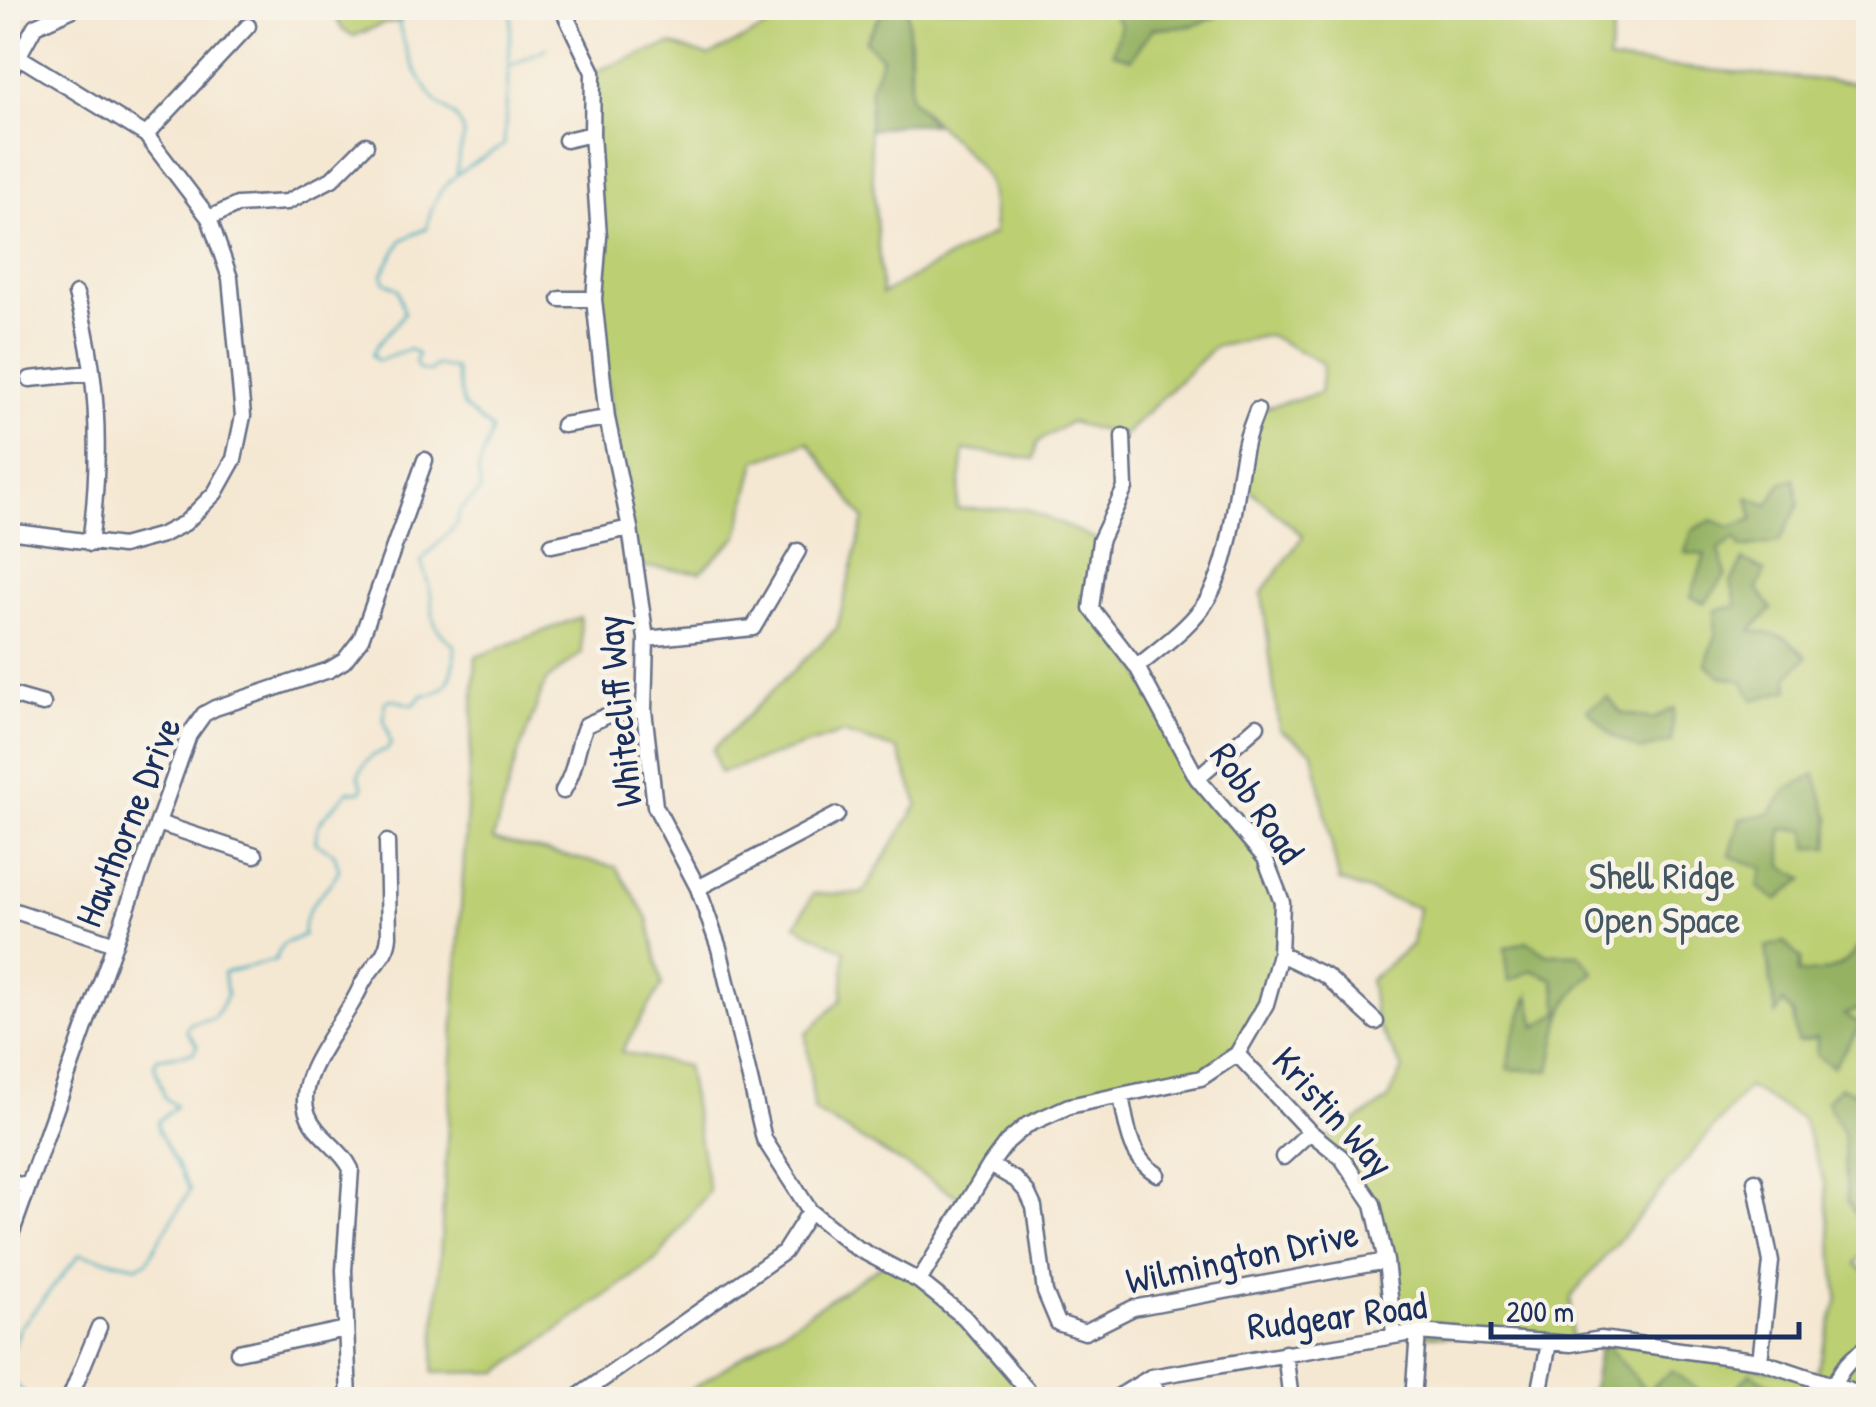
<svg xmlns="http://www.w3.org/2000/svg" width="1876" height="1407" font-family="'Patrick Hand',sans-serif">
  <rect width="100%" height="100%" fill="#f7f3e8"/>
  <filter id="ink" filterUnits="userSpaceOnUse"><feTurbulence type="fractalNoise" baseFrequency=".01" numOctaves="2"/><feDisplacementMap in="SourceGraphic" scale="20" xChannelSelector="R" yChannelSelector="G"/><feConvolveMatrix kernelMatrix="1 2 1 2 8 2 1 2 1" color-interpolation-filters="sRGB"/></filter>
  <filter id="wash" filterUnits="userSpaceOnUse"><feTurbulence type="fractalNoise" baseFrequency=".0048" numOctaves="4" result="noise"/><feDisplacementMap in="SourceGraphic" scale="40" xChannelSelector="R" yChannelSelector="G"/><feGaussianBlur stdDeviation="2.25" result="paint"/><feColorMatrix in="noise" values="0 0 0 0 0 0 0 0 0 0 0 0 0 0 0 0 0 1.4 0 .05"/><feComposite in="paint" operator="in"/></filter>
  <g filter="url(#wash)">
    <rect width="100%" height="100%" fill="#f5e8d3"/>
    <!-- green -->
    <path fill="#bccf72" stroke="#6c7f68" stroke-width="2.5" d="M330,8h71v13l-18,3 -29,12 -11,-6z
      M782,8h103l-20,33 17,16 -11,29 -2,44 13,164 112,-61c-1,-15 -1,-33 -5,-47 -7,-25 -60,-67 -79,-89v-59l-24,-30h731l-9,53 260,23v1013l-41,4 16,32 4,67 21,36v9l-12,19 12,10v21l-5,5 5,10v87l-35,-13 -3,15h-36l-44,-26 -14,16 -89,3 -46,-53 214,39 23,-80 -13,-115 -23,-64 -54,-32 -177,210v47l-177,-11 -21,-129 -50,-61 65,-43 15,-31 -27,-47 -6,-42 42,-36 6,-36 -79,-27 -26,-129 -34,-23 -17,-136 41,-57 -62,-54 16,-72 63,-17 3,-29 -54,-29 -55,12 -91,89 -53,-14 -33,21 -3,16 -70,-9 -7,59h69l74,32 -8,67 45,59 60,111 68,80 17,44 -2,52 -43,100 -36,24 -6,-9 -118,27 -50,20 -20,17 -47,65 -146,-87 -8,-77 36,-35 3,-48 -49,-26 17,-31h49l56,-90 -20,-54 -56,-17 -122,40 -7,-24 124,-121 27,-109 -56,-77 -52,19 -18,75 -38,36 -65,-6 -41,-267 -1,-227 77,-28 38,12 64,-31z
      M580,617l2,36 -36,28 -30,79 -23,80 123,27 32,51 14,67 -41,67 65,14 23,125 -51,67 -159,114 -66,1 43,-716z
      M885,1263l34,18 117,119h-361z"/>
    <!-- forest -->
    <path fill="#95b264" stroke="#587061" stroke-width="2.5" d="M885,8h23l2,89 23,27h-30l-34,6 2,-44 11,-28 -17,-17z
      M1107,8h120c-18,18 -50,21 -74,20l-22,31 -18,-6 8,-28z
      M1794,478l5,27 -20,37 -38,6 -5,-10 -17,12 7,25 -21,28 -14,-6 14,-42 -20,-2 7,-23 20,-10 19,7 22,-8 -5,-22 20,8 12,-20z
      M1743,560l22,11 -8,18 15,20 -21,21 35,8 21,19 -19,19 1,14 -36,10 -10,-19 -21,-4 -16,-13 9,-26 1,-28 21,-4 -6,-23z
      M1608,697l13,16 32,6 21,-11 -3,34 -30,8 -28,-14 -26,-27z
      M1815,774l15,45 -1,29h-21l-2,-18 -24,-1v37l22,13 -27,21 -19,-13 5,-19 -33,-12 10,-37 31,-6 15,-23z
      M1865,938l3,2v49l-6,19 -18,7 18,9 -29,43 -17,-12 1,-17 -20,4 -4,-28 -10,-12 -7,13 -10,-68 18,-5 17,17 -3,14c36,1 47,-5 67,-35z
      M1527,941l19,13h33l15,18c-39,33 -34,54 -44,99l-42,-2 5,-31 16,-43 7,32 24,-15 -7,-33 -21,-9 -23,11 -4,-33z
      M1840,1087l28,10v139l-21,-36 -4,-67 -17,-32z
      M1601,1339l46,52 25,-20 29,21 35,-3 14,-16 44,26 -204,1z"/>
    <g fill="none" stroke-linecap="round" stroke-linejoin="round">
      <!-- stream -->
      <path stroke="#3facbd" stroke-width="2.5" d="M401,8l-4,8c7,32 17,58 38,84 9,10 23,15 27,28 4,14 -6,30 -5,45
        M508,67l39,-19
        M8,1361l12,-33 60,-74 56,12 11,-4c13,-26 29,-47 43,-72l-32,-60v-9l18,-15 -11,-8 -11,-34 4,-6 35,-5 4,-8 -11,-15 4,-7 24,-5 13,-23 -4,-22 52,-13 8,-16 21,-9c-3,-30 21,-39 35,-65l-5,-17 -18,-10c-2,-26 18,-33 32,-52l12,1 3,-5 -5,-11c7,-15 13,-22 29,-26l4,-7 -7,-23 1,-18 6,-3 22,6 10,-10c27,-1 32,-24 32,-49 -25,-20 -21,-24 -24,-51 -2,-12 -7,-23 -10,-34l35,-36 4,-15 21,-19 -3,-21 14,-40 -28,-23 -9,-38 -19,-4 -7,7 -10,-3 -4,-7 3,-8 -9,-5 -31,12 -6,-6c11,-23 21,-22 32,-43l-6,-23 -13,-7 -3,-8 20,-34 25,-12c7,-49 39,-59 77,-83l8,-137
        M8,1379l15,12 4,9"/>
    </g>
  </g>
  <g filter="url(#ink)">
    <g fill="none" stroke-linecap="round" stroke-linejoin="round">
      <!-- minor casing -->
      <g stroke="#677087" stroke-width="19">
        <path id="minor" d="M562,8l31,64 -1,62 7,103 -5,62 13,119 23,110 16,111 -2,71 11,96 43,82 21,60 45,191 46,72 45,36 64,34 45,36 72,83
          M8,50l138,85 63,83 21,60 13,138 -9,43 -19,34 -30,30 -23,12 -40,11 -114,-15
          M8,75l27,-49 40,-18
          M146,135l102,-109
          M566,140l26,-6
          M209,218l28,-13 50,-3 45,-23 34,-34
          M76,294c24,81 25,167 14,250
          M560,299h34
          M30,379l61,-6
          M563,425l44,-7
          M552,545l78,-17
          M646,639l107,-11 45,-77
          M1137,667c25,-21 56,-42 72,-70 25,-46 25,-101 36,-150 2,-13 8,-25 12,-37
          M8,694l35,10
          M1197,778l60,-52
          M563,791c14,-23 12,-41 23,-66l27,-12 31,-3
          M158,823l97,32
          M698,888l139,-73
          M12,910l103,34
          M1280,954l46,22 50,46
          M1237,1054l73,78 31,25 32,47 13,57 8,72
          M1121,1096c6,29 8,62 36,78
          M1283,1157l27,-25
          M990,1165l26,15 11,12 7,15 11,85 13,31 27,9 48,-24 253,-47
          M1755,1181l16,81 -11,99
          M8,1182l18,4
          M8,1243l181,-508 15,-21 11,-6 114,-38 15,-9 17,-22 64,-179
          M919,1281l71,-116 17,-23 20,-17 42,-19 132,-28 36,-24 29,-50 14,-50 2,-52 -17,-44 -68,-80 -60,-111 -46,-59 9,-67 25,-53 -2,-52
          M238,1352l108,-23
          M1285,1353l6,47
          M1151,1377l9,23
          M69,1400l30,-73
          M349,1400l-5,-130 7,-101c-10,-21 -35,-33 -43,-54 -15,-35 28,-83 44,-112 6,-9 9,-19 15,-27 9,-14 21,-22 22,-40l-2,-94
          M573,1400l211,-148 26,-41
          M1113,1400l38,-23 267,-45 153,12 30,-5 159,22 108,36
          M1413,1400l5,-68
          M1538,1400l11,-57
          M1830,1400c4,-24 18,-41 38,-53"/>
      </g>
      <!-- minor -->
      <use href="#minor" stroke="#fff" stroke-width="14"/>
    </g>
  </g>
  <g text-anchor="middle" stroke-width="9" stroke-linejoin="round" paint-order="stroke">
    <!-- street labels -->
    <g font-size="38" fill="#1b2f5e" stroke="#f7f3e8">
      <text transform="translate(619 711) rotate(-96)" y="13">Whitecliff Way</text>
      <text transform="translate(1257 803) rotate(56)" y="13">Robb Road</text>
      <text transform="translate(128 822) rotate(-68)" y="13">Hawthorne Drive</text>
      <text transform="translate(1333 1112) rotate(48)" y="13">Kristin Way</text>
      <text transform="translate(1242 1257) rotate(-12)" y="13">Wilmington Drive</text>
      <text transform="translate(1337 1316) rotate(-7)" y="13">Rudgear Road</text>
    </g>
    <!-- park labels -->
    <g font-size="38" fill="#435763" stroke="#f7f3e8">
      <text x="1662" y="889">Shell Ridge<tspan x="1662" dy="44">Open Space</tspan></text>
    </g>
  </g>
  <!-- margin -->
  <rect width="1876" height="1407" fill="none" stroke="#f7f3e8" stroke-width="40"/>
  <!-- scale -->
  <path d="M1491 1322v15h308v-15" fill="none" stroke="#1b2f5e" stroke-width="5"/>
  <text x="1506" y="1322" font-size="30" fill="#1b2f5e" stroke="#f7f3e8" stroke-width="8" paint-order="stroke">200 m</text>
</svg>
